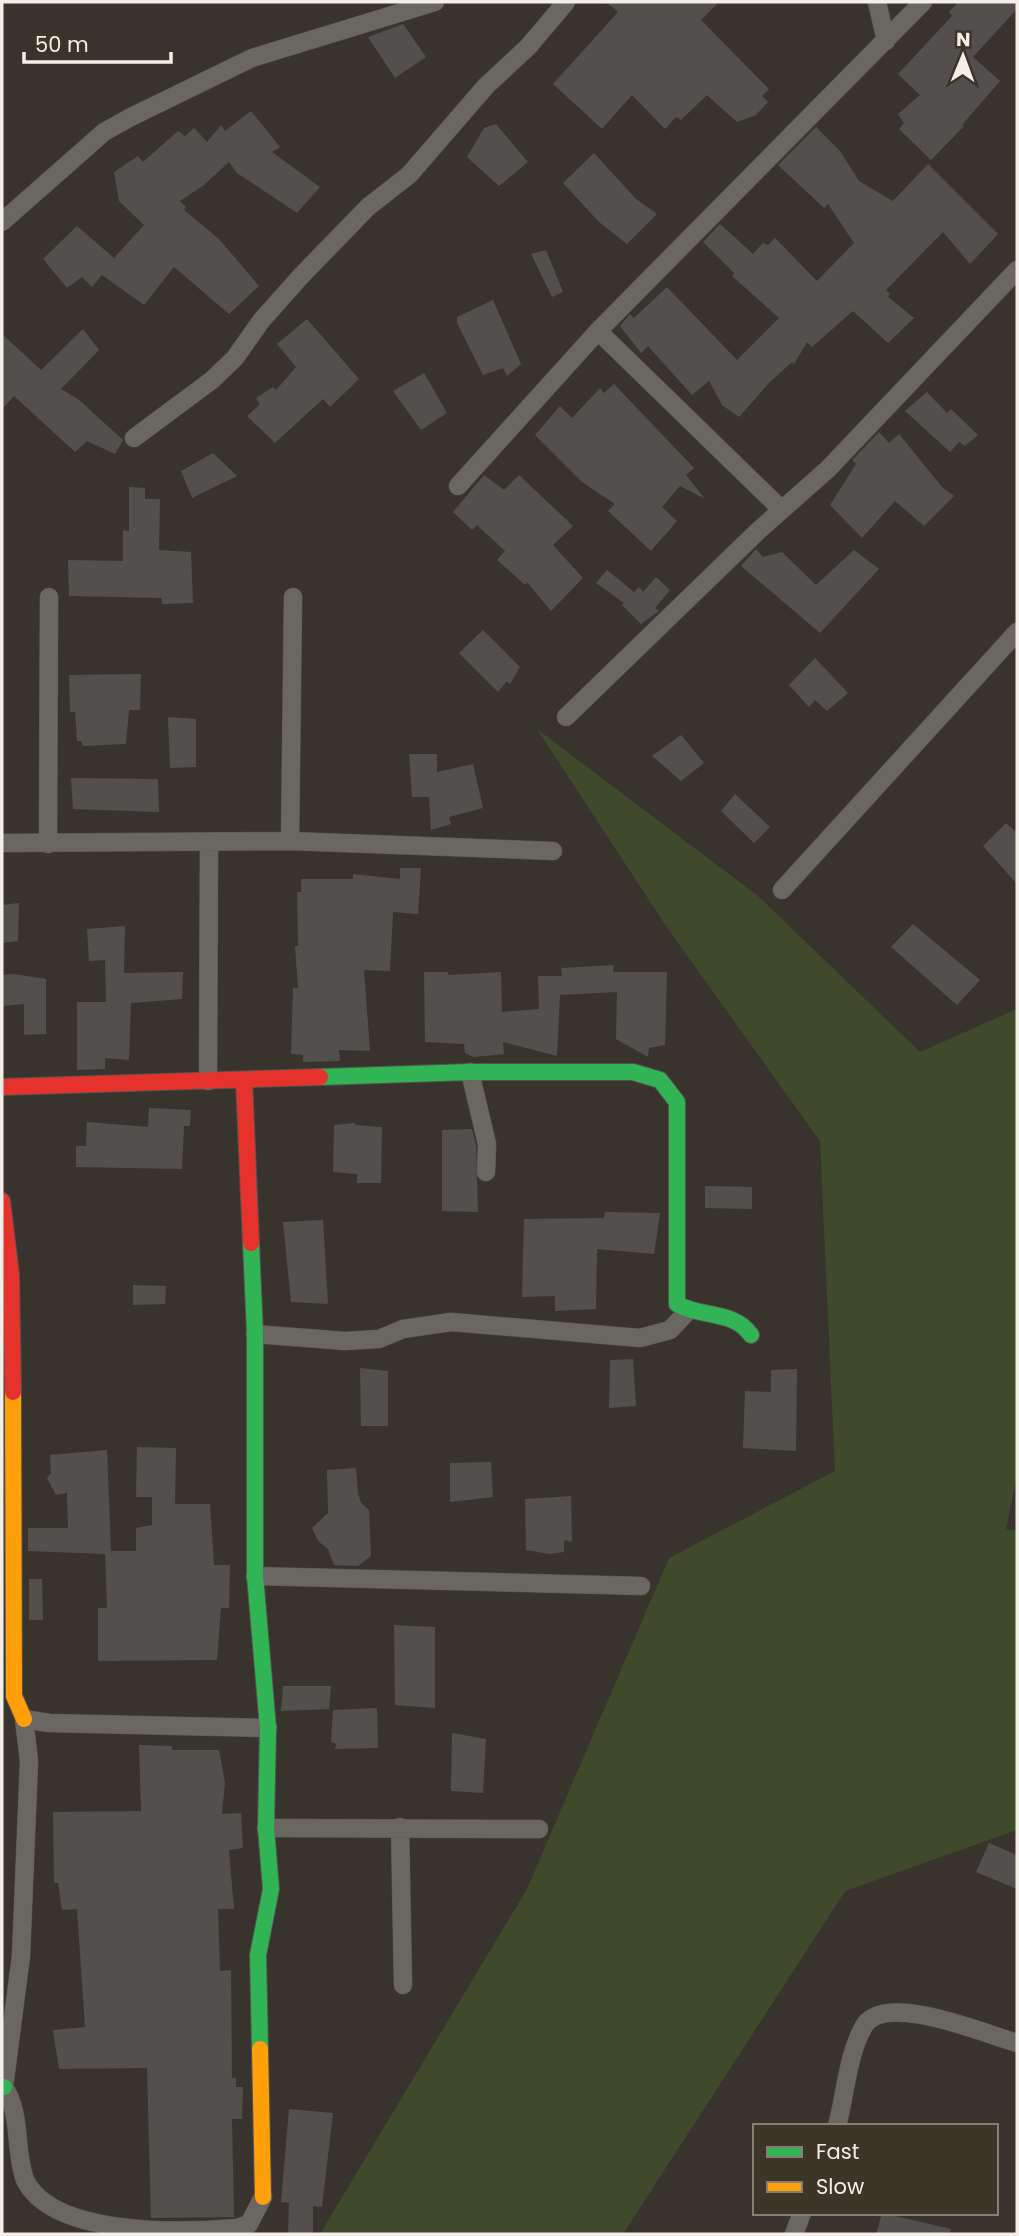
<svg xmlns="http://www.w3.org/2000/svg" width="1019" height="2236" font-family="Poppins,sans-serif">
  <rect width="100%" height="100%" fill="#38342d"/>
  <!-- green -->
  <path fill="#3e4a2b" d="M537,729l221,167 162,156 97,-43v466l-11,54 11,2v299l-172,61 -222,343h-303l207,-345 142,-331 166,-87 -15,-330 -154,-215z"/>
  <!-- building -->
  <path fill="#534f4d" d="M606,2h113l-18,18 68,69 -7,7 6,6 -12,13 -19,7 -30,-27 -26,25 -5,-3 -11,12 -33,-34 -30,34 -49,-45 65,-72z
    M958,2h59v7l-44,48 27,24 -38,44 2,1 -33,34 -32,-31 5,-6 -6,-9 22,-19 -22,-21 54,-58 -3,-4z
    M403,24l23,33 -31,21 -27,-41z
    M251,111l29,36 -8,5 48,35 -23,26 -60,-40 -8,-11 -25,23 -24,16 6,6 -2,3 35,29 40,47 -30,28 -55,-47 -30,38 -42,-30 -10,12 -10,-10 -15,11 -24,-29 34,-33 37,32 30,-33 -25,-24 -5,-29 24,-16 5,6 35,-31 7,5 9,-8 13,14 14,-17 4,6z
    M496,124l32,38 -29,24 -32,-29 17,-29z
    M816,127l24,24 19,30 34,20 35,-37 70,70 -28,30 -27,-32 -57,58 4,4 -2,3 26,21 -26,25 -35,-32 -41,36 -5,-5 -13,22 -2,-2 -22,20 -31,35 -17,-12 -13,-24 -17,14 -44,-49 -7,7 -21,-27 10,-12 4,4 33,-31 70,73 42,-42 -47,-42 2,-3 -31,-31 17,-18 33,30 10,-11 5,2 7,-7 42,43 37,-38 -26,-39 -4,4 -46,-43z
    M594,153l42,46 21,15 -30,30 -28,-22 -36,-39z
    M546,250l17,42 -11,5 -21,-43z
    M493,300l28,64 -14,12 -4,-8 -20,7 -26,-52v-6z
    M307,319l52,60 -29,28 -7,-8 -48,44 -28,-27 13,-12 -4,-6 17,-11 3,3 20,-23 -19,-23z
    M83,329l16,21 -38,39 17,10 45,41 -8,14 -28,-13 -12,11 -61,-56 -12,13v-75l39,36z
    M424,373l23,40 -26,17 -28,-39z
    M614,384l80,84 -8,7 19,24 -25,-13 -18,21 15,14 -26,30 -43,-40 7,-7 -33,-22 -47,-47 25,-29 12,12 28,-30 4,5z
    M927,392l20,21 4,-4 27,26 -13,11 -6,-4 -9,10 -45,-41z
    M879,432l10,11 10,-9 43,53 12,9 -30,30 -29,-25 -33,37 -32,-33 26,-41 -4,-4z
    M213,453l24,23 -45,22 -11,-27z
    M484,475l20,15 15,-15 54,51 -20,19 30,33 -32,33 -24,-29 -2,3 -28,-25 8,-9 -28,-26 -5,5 -19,-18z
    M129,487l16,1v11h15l-1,51 32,2 2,51 -31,1v-6l-93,-2 -1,-36 55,1v-31l6,1z
    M756,549l7,8 19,-5 34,33 38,-35 25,19 -59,64 -79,-67z
    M607,570l27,22 5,-5 4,5 13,-15 14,13 -15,18 4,3 -18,13 -19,-19 2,-2 -28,-20z
    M483,630l37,37 -10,17 -3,-3 -9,11 -39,-39z
    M815,658l33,35 -21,18 -12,-11 -6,7 -20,-22z
    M141,674l-1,36h-11l-3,34 -43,2 -2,-5h-4l-2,-29h-5l-1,-37z
    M168,717l28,2v48l-26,1z
    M681,735l23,28 -23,18 -29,-25z
    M409,754h28v18l36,-8 10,44 -34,9 2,7 -20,6 -2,-33h-17z
    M71,778l87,1 1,33 -86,-3z
    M735,794l35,33 -16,16 -33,-32z
    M1006,823l11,10v51l-34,-38z
    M400,868h21l-3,46 -25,-2 -3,59 -26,-1 6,81 -31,-1 1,11 -37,1v-7l-12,-1 2,-66h5l-3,-42h3l-1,-54h4v-13h52v-5l47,5z
    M19,903l-1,38 -16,2v-38z
    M913,924l67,56 -23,25 -66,-58z
    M125,926l-1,47 59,-1 -1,27 -51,4 -2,57 -24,-2v11l-28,1v-68h29l-1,-42 -16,1 -2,-32z
    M614,965l-1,7h54l-2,73 -16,3 -1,9 -32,-18 1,-47 -57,3 -3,61 -54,-14 1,12 -30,3 -9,-4 -1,-9 -39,-2 -1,-70h24v3l53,-3 1,40 37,-3 -1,-33h24l-1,-8z
    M14,974l32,5v55l-22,1v-31l-22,2v-31z
    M149,1108l42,2 -1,16h-6l-2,43 -106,-2v-21h10l1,-24 61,5z
    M355,1123v2l27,2 -1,56h-24v-9l-24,-2 1,-47z
    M472,1129l4,16 2,67 -36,-1v-81z
    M705,1186l47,1v22l-47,-1z
    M605,1212l55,1 -6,41 -57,-5 -1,60 -41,2v-15l-33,1 2,-78 80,-1z
    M323,1220l5,84 -37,-2 -8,-80z
    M133,1285l33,1 -1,18 -32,1z
    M633,1359l3,47 -27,2 1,-48z
    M360,1368l28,3v55h-27z
    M797,1369l-1,82 -53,-3 2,-57 26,1v-22z
    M137,1447l39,1 -1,56h35l4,61h16l-1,43h-8l-4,52 -119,1v-53h9l-2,-54 -77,-3v-23h40l-1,-35 -11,2 -9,-17 4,-5 -1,-18 57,-5 4,101h25v-23l16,-3v-28h-16z
    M491,1462l2,35 -43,5v-39z
    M356,1468l2,26 3,9 8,7 2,46 -13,10 -24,-1 -6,-16 -10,-8 -6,-13 16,-15 -1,-43z
    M571,1496l1,46 -8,-2v12l-15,2 -23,-4 -1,-51z
    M29,1579h13l1,41h-14z
    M394,1625l41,2v81l-40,-3z
    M283,1686h48l-2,23 -48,2z
    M377,1708l1,40 -43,1 1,-5 -5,-2 2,-32z
    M452,1733l34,6 -3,54 -32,-2z
    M139,1745l33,1v4h47l6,32 -3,32 19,-1 2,35 -14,2 5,59h-16l2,62 11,-1 1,108h4v9h7l-1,32h-10l2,98 -83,1 -4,-150 -88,1 -6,-39 32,-3 -8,-118 -15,1 -4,-27h-4l-1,-71 88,-1z
    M989,1843l28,12v34l-41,-17z
    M289,2109l44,4 -11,94 -9,-1v28h-25l1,-31 -8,-1z
    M882,2213l69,16 -1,5h-74z"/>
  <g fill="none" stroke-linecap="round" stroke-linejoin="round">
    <!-- street casing -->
    <g stroke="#56524c" stroke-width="19">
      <path id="street" d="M877,2l9,39
        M2,222l102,-90 27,-15 121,-59 183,-56
        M598,331l184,179
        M134,438l78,-58 23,-22 26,-37 40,-45 67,-69 41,-32 77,-89 42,-39 38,-45
        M458,486l140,-155 325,-329
        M566,717l192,-186 70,-62 189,-199
        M290,841l3,-244
        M2,843l288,-2 263,10
        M48,844l1,-247
        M782,890l235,-258
        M470,1072l17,72 -1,28
        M208,1081l1,-239
        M255,1334l90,7 34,-2 24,-10 48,-7 189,16 30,-8 17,-18
        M255,1576l386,10
        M400,1827l3,158
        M266,1828l273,1
        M837,2126c9,-33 10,-70 27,-100 21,-35 121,8 153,17
        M263,2197l-14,27 -12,4c-60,5 -184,8 -212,-48 -11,-30 -3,-66 -21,-93l17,-131 8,-195 -5,-42 25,4 219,5
        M794,2234l8,-21"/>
    </g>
    <!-- fast casing -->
    <g stroke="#56524c" stroke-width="18">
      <path id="fast" d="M320,1077l150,-5h163l27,8 17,22v202c24,14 57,6 74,31
        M251,1243l4,91v242l13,152 -2,100 5,61 -13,66 2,94
        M2,2087h2"/>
    </g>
    <!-- slow casing -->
    <g stroke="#56524c" stroke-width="18">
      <path id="slow" d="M13,1392l1,304 10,23
        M260,2049l3,148"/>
    </g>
    <!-- jam casing -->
    <g stroke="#56524c" stroke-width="18">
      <path id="jam" d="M244,1080l7,163
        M2,1087l318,-10
        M2,1201l9,74 2,117"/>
    </g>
    <!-- street -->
    <use href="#street" stroke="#6a6661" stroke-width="18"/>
    <!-- fast -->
    <use href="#fast" stroke="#30b455" stroke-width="16"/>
    <!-- slow -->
    <use href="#slow" stroke="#ff9f0a" stroke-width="16"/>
    <!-- jam -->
    <use href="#jam" stroke="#e5322d" stroke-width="16"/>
  </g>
  <!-- border -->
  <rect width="1019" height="2236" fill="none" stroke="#f3eee6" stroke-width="7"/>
  <!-- legend -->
  <rect x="753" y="2124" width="245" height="91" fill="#3d3528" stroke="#867f74" stroke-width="2"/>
  <rect x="767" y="2147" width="35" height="10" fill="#30b455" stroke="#867f74" stroke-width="2"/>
  <text x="816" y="2159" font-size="21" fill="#f3eee6">Fast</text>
  <rect x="767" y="2182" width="35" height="10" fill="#ff9f0a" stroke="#867f74" stroke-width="2"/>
  <text x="816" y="2194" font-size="21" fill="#f3eee6">Slow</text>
  <!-- north arrow -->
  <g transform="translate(963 56) rotate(1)" stroke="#3d3528" stroke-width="5" paint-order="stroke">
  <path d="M0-5L12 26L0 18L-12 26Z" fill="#f3eee6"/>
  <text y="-10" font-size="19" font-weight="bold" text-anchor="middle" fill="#f3eee6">N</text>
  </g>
  <!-- scale -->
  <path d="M24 52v10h147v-10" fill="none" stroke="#f3eee6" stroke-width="3.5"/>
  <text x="35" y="52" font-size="21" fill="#f3eee6" stroke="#3d3528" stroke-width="5" paint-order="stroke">50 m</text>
</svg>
